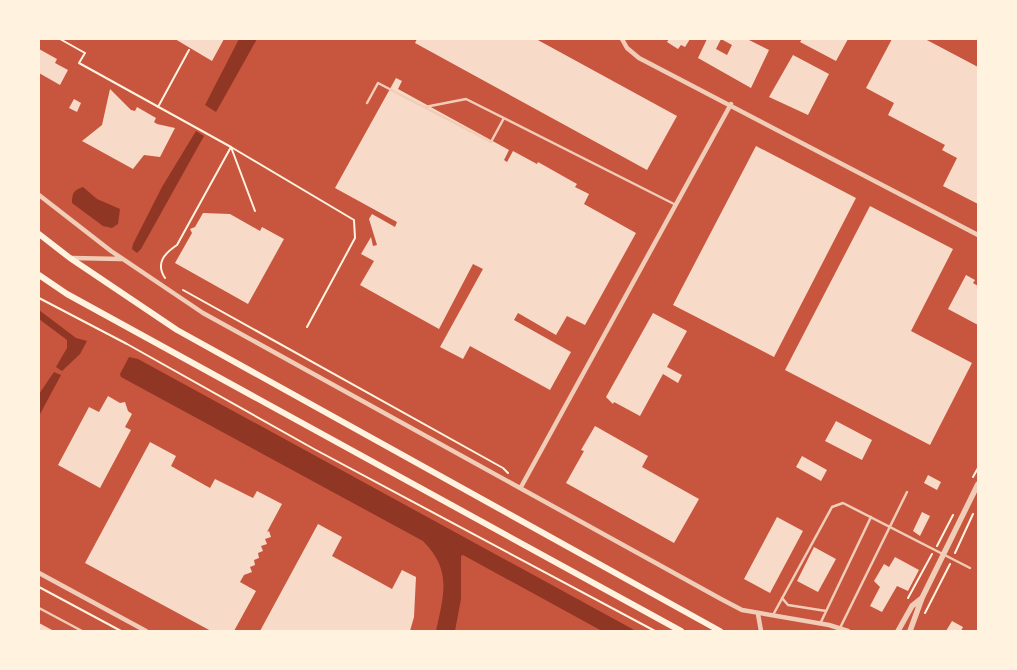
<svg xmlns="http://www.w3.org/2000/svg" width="1017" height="670" font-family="'Golos Text',sans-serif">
  <rect width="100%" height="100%" fill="#c8553d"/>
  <!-- water -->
  <path fill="#8f3625" d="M239,39h18l-41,73 -11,-7z
    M196,131l8,5 -63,113 -4,4 -5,-4 1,-5 29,-57z
    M83,187l14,12 23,10 -2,15 -6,4 -9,-2 -31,-23c0,-9 1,-13 11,-16z
    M39,310l37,28 11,3 -7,13 -18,17 -6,-4 11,-19v-8l-28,-21z
    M129,357l9,2 498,272h-34l-139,-76 -2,1v43l-6,32h-19c8,-37 16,-61 -13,-90l-302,-164 -1,-3z
    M54,372l7,3 -22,41v-22z"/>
  <!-- building -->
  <path fill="#f7dbc8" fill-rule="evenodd" d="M175,39h49l-12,22z
    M417,39h119l141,77 -30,54 -232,-127z
    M669,39h21l-5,8 -4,-2 -3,4 -11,-7z
    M707,39h40l22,11 -18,38 -53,-30zM721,39l11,6 -5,10 -11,-6z
    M802,39h46l-12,22 -36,-19z
    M892,39h33l53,28v137l-35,-18 14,-28 -15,-8 3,-5 -57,-30 6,-12 -28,-15z
    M39,49l18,10 -2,4 13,7 -8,15 -21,-12z
    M793,55l36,19 -21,41 -39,-18z
    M396,78l6,3 -4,8 111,61 -5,10 3,2 6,-11 24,13 1,-2 39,22 -2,3 14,7 -5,10 52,29 -51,92 -18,-9 -11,19 -38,-22 -4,7 57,32 -21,38 -80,-44 -7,13 -23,-12 43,-78 -10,-5 -34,65 -79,-44 14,-24 -13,-7 10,-17 2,9 4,-1 -8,-26 3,-5 23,13 2,-5 -62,-34z
    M110,89l21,21 4,1 2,-4 19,11 -2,4 3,2 18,4 -15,29 -16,-2 -11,14 -51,-28 20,-16z
    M74,99l7,4 -4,9 -8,-4z
    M756,146l100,52 -82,159 -101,-52z
    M870,206l83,43 -42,82 61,32 -42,82 -145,-75z
    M203,213l27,1 30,17 2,-4 22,12 -36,65 -73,-41 17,-30 -2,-4 5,-2z
    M966,275l9,5 -2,3 5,3v39l-30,-16z
    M653,313l34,18 -20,36 15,8 -4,8 -15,-9 -23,42 -26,-14 -1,2 -7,-7z
    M108,396l12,7 5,-1 3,9 4,3 -7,13 6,3 -31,58 -42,-23 31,-58 10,5z
    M836,421l36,19 -10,20 -37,-19z
    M595,426l53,30 -6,11 57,32 -25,44 -108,-60 18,-32 -3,-1z
    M150,442l26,14 -5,10 39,22 5,-9 38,19 4,-7 25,13 -15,28 2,-1 2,6 -6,2 2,5 -6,2 2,5 -5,2 1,5 -5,2 1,5 -5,2 2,5 -8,3 -4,7 16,9 -22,40h-23l-126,-68z
    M802,456l25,14 -6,11 -25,-14z
    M928,475l13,7 -4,8 -13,-7z
    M922,512l8,4 -10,20 -7,-5z
    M777,517l26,14 -33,62 -26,-14z
    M318,524l24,13 -10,19 60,33 10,-19 14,7 -2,40 -4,14h-150z
    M814,547l22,12 -18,33 -21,-11z
    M895,557l24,13 -11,21 -11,-5 -15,26 -12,-6 10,-19 -6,-6 10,-17 5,3z
    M952,621l11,6 -2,4h-15z
    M39,623l15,8h-15z"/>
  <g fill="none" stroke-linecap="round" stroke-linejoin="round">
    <!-- path -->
    <path stroke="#fff3e0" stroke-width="2" d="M60,39l25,14 -6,10 152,84 123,73 1,18 -48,89
      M158,107l31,-57
      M165,278c-10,-15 0,-25 12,-33l54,-98 24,64
      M183,290l320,178 5,5
      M39,298l88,46 187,105 341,182
      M973,477l5,-9
      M937,546l16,-31
      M955,553l18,-39
      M39,587l82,44
      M908,598l24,-44
      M925,613l25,-49"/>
    <!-- service -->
    <path stroke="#f1ccb7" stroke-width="2.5" d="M367,103l11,-20 113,59 13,-24
      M425,107l41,-8 210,106
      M782,598l6,7 38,6
      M39,608l43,23
      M773,615l59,-108 11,-4 127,65
      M820,624l51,-107
      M840,628l67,-136"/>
    <!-- minor -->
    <path stroke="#f1ccb7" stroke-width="4.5" d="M622,39l5,9 12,10 339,177
      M39,195l72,56 92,62 518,286 21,11 87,15 19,6
      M72,258l49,1
      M521,487l210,-383
      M39,573l107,58
      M758,614l3,17"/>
    <!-- tertiary -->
    <path stroke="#f1ccb7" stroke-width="5.5" d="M898,631l14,-25 10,-8
      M910,631l12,-33 56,-114"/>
    <!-- secondary -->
    <path stroke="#fff3e0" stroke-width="6" d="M39,234l31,24 107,72 543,301
      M39,275l28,19 614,337"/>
  </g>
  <!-- border -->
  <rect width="1017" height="670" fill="none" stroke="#fff3e0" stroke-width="80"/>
</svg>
